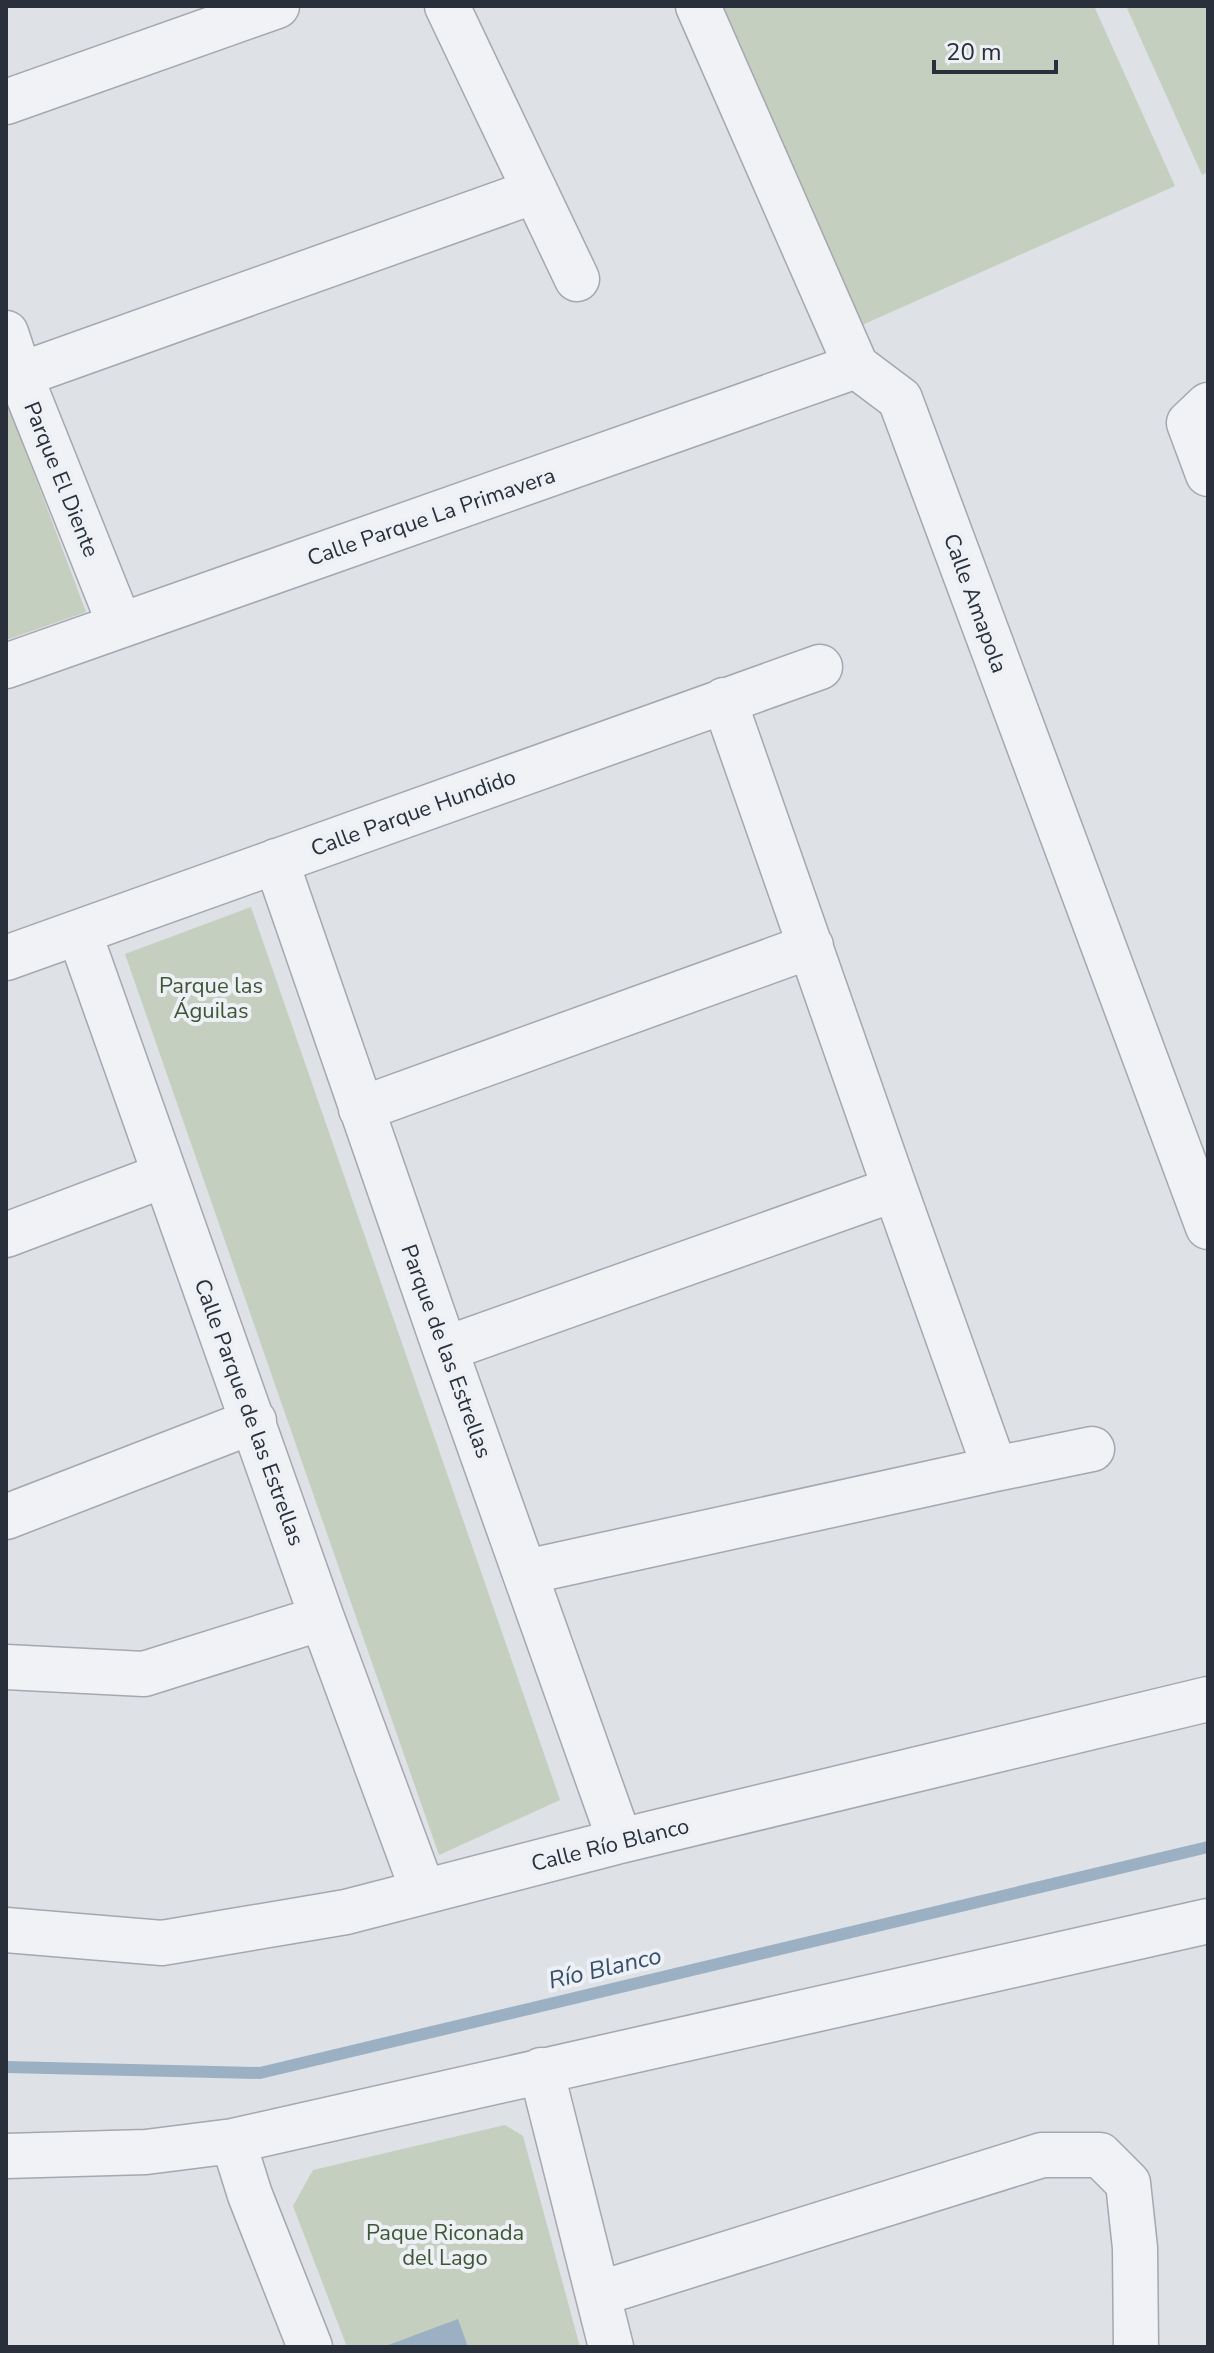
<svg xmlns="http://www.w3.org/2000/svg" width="1214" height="2353" font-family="'Nunito Sans',sans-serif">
  <rect width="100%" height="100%" fill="#dee1e6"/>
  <!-- green -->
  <path fill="#c4cfc0" d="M720,6h374l81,180 -313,139z
    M1126,6h82v166l-6,3z
    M6,399l80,213 -80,28z
    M251,907l309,893 -121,55 -314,-901z
    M505,2125l18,11 57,211h-233l-54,-141 20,-36z"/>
  <!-- water -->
  <path fill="#9cb0c3" d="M458,2319l10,28h-85z"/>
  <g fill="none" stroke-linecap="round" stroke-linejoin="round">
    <!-- stream -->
    <path stroke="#9cb0c3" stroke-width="12" d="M6,2067l254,6 948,-226"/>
    <!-- minor casing -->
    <g stroke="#a4a8af" stroke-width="47">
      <path id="minor" d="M447,6l130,273
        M698,6l158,360 44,33 308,828
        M6,102l271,-96
        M6,333l14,42 100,250
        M20,375l515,-184
        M1208,405l-19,18 19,51
        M6,666l850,-300
        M724,700l171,489 100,280
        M276,861l169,488 175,492
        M79,932l243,686 101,273
        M6,958l814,-291
        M361,1109l450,-163
        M6,1235l159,-60
        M445,1349l450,-160
        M6,1517l248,-96
        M526,1572l469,-103 97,-20
        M6,1667l138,7 178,-56
        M6,1930l156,13 184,-31 274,-71 588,-142
        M541,2070l70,277
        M233,2141l17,54 60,152
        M6,2156l140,-4 87,-11 975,-220
        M598,2294l444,-139h58l28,28 7,65 1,99"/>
    </g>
    <!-- minor -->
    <use href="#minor" stroke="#f0f2f5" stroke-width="44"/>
  </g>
  <g text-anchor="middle" stroke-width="8" stroke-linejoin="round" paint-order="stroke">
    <!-- street labels -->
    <g font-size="22" fill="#29303b" stroke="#edf0f4">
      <text transform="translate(62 479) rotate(68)" y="8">Parque El Diente</text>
      <text transform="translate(431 516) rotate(-19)" y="8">Calle Parque La Primavera</text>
      <text transform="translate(976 603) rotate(70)" y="8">Calle Amapola</text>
      <text transform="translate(413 812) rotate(-20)" y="8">Calle Parque Hundido</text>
      <text transform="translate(447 1351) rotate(70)" y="8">Parque de las Estrellas</text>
      <text transform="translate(250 1412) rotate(70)" y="8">Calle Parque de las Estrellas</text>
      <text transform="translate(610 1844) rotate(-14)" y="8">Calle Río Blanco</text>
    </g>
    <!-- park labels -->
    <g font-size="22" fill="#3e5637" stroke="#edf0f4">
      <text x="211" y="993">Parque las<tspan x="211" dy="25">Águilas</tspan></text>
      <text x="445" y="2240">Paque Riconada<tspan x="445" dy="25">del Lago</tspan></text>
    </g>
    <!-- water labels -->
    <g font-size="24" font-style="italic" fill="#37506b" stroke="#edf0f4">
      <text transform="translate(605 1968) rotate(-13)" y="8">Río Blanco</text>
    </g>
  </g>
  <!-- border -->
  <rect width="1214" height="2353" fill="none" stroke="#29303b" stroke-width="16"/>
  <!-- scale -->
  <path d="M934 60v12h122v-12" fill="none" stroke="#29303b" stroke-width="4"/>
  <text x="946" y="60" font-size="24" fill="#29303b" stroke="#edf0f4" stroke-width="6" paint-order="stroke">20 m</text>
</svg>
